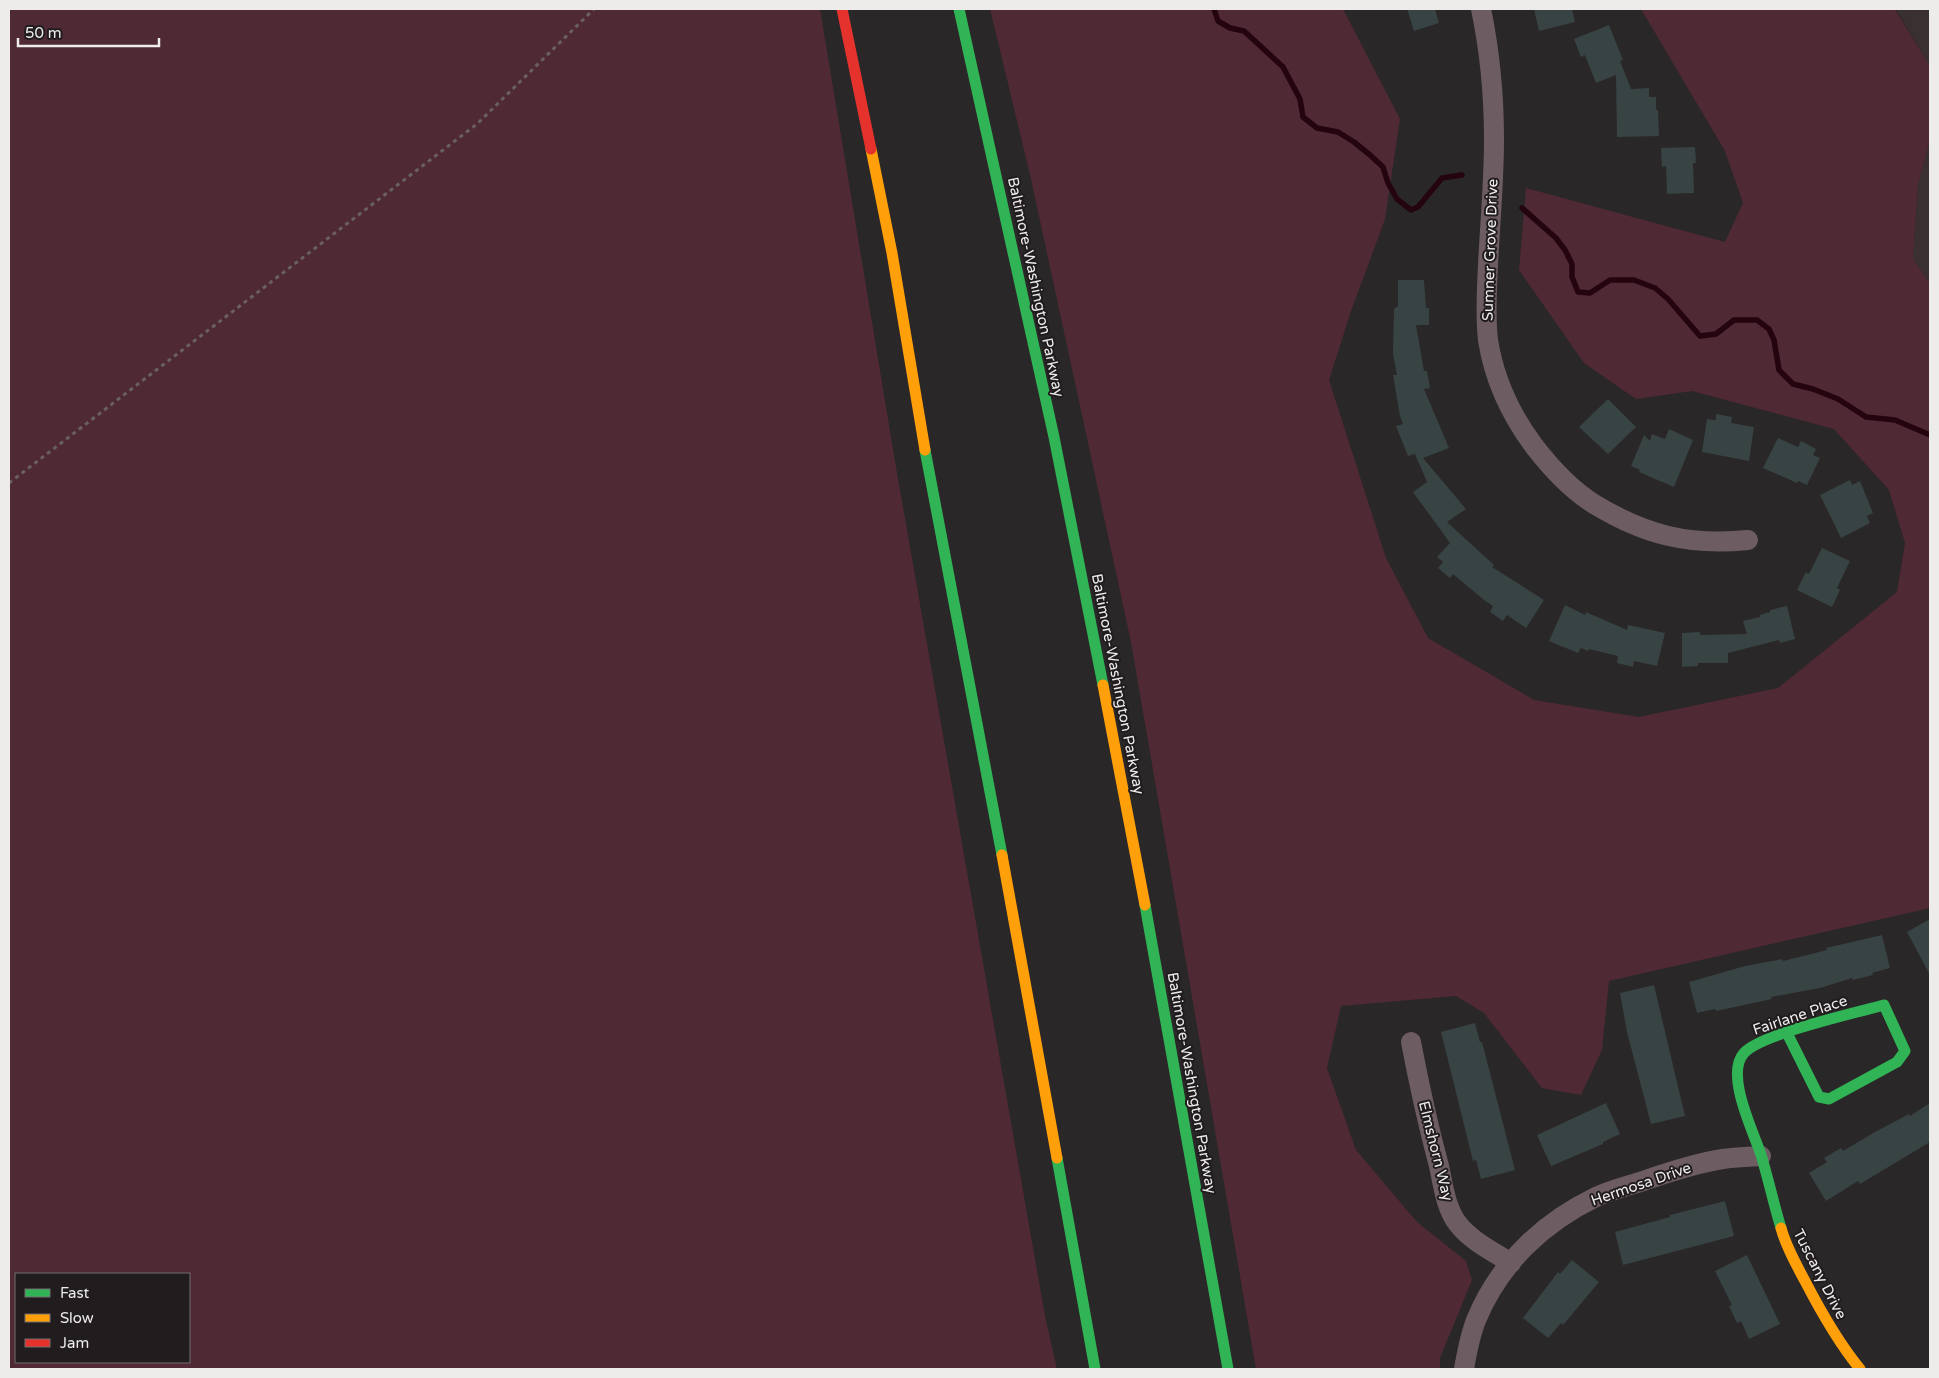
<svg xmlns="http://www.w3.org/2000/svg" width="1939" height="1378" font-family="'Varela Round',sans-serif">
  <rect width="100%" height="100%" fill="#2a2728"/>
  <!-- built -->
  <path fill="#3a3032" d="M1895,9h35v57l-34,-57z
    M1930,140v144l-17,-25 5,-74z"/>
  <!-- green -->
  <path fill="#4f2934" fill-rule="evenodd" d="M9,9h811l77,464 148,843 12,53h-1048zM16,1274h173v88h-173z
    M990,9h353l57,110 -15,100 -35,95 -21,66 57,178 42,80 106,62 105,17 139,-29 119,-96 8,-49 -16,-53 -55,-61 -142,-38 -56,8 -52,-36 -65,-93 7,-82 199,54 18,-39 -18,-52 -84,-142h254l35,57v74l-12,45 -5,74 17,25v624l-321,73 -7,69 -21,45 -39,-7 -58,-75 -28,-17 -115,10 -14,62 29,82 61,72 49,39 6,19 -32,78v11h-184l-125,-727 -100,-463z"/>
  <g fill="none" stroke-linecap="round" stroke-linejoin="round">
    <!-- stream -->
    <path stroke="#24040f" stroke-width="5.5" d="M1214,9l4,12 12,7 14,3 39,36 17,32 3,18 14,11 21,4 16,10 16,13 13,12 5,16 9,16 14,11 7,-3 24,-29 20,-3
      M1522,208l34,30 9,12 7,14v13l6,15 12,1 20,-13h24l21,8 13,11 32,37 16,-2 18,-14h23l12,9 5,11 5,30 14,14 20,5 25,10 28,18 29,3 35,15"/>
  </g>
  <!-- building -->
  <path fill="#384343" d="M1407,9h28l4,14 -25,8z
    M1534,9h38l3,13 -36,9z
    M1609,25l14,35 -3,1 11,28 18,-1v9h7v13h2l1,26 -42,1 -1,-62 -20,8 -11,-28 -4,2 -7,-18z
    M1695,147l1,16h-3l1,30 -27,1 -1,-28 -4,1 -1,-19z
    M1398,280h26l2,28h3v17h-13l8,46h3l3,17 -6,1 25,59 -26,10 43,51 -19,13 47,43 -2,2 52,33 -18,28 -19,-13 -4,6 -13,-9 3,-6 -9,-6 -31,-26 -3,4 -12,-10 5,-6 -6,-5 13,-14 -37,-51 14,-10 -12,-28 -7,2 -12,-30 7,-2 -3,-8 -7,-41h4l-4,-21 1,-45 4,-3z
    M1608,399l28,28 -28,27 -29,-27z
    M1716,414l16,3 -1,6 23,4 -5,34 -47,-9 5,-33 9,1z
    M1669,429l24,11 -19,47 -35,-15 1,-2 -9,-4 13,-31 6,6 2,-7 13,5z
    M1778,438l20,9 3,-6 15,8 -3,6 7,3 -13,27 -9,-4 -1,2 -34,-15z
    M1850,480l2,5 8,-4 13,32 -6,3 3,7 -29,15 -21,-43z
    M1822,548l28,13 -13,27 3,2 -8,17 -35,-17 9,-18 3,2z
    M1565,605l20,10 1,-3 41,18 1,-5 37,8 -8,33 -23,-5 -1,6 -16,-4 1,-7 -29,-7 -1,2 -7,-3 -3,5 -29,-12z
    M1787,606l8,33 -15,4 -1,-3 -51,13v10h-30v3l-16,1v-34l18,-1v3l47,-1 -4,-13 17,-4v-2l10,-3v-2z
    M1930,919v56l-23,-43z
    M1882,935l8,33 -18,5 1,2 -20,5 -1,-2 -32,10 -49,9 1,2 -56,12 -1,-2 -18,4 -8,-31 56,-16 37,-7 1,2 44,-11 -1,-2z
    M1654,985l31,131 -34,8 -24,-92 -7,-39z
    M1475,1023l5,19h2l33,128 -34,9 -5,-19 -3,1 -32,-129z
    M1606,1103l14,31 -17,8v2l-52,22 -14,-31z
    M1930,1103v39l-70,42 -2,-3 -32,20 -17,-28 18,-11 -3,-4 17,-10 2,3 32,-19 34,-18 1,2z
    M1725,1201l9,35 -111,29 -8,-33 55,-15v-2z
    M1747,1255l33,69 -31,15 -8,-18 -4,2 -8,-17 3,-1 -17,-34z
    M1572,1260l27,22 -36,43 -2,-2 -13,15 -25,-20 35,-46 2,2z"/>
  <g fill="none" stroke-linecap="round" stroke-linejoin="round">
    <!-- path -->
    <path stroke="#6a6063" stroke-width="3" stroke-dasharray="4 4" stroke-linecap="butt" d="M9,483l468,-359 117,-115"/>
    <!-- street -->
    <path stroke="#6d5d62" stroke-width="20" d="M1481,9c9,43 13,87 13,131 0,42 -4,83 -6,125 -1,25 -3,50 0,75 6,39 23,75 46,106 17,22 36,43 60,58 51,31 95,42 154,36
      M1411,1042c8,42 17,83 28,124 4,19 7,43 19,58 13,17 36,28 53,39
      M1464,1369c3,-17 6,-35 13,-51 23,-55 67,-96 119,-121 15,-7 32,-11 47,-16 26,-9 53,-18 80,-22 13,-2 25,-2 38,-3"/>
    <!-- fast -->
    <path stroke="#30b455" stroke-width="11" d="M959,9l95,428 49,248
      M925,450l77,405
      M1145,905l83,464
      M1057,1158l38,211
      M1781,1228c-7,-23 -12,-46 -19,-70 -7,-24 -38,-83 -18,-105 17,-19 111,-40 140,-48l21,46 -8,11 -68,37 -10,-2 -32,-64"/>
    <!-- slow -->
    <path stroke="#ff9f0a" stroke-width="11" d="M871,149l21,104 33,197
      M1103,685l42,220
      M1002,855l55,303
      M1781,1228c5,19 15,36 24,53 16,31 33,61 55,88"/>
    <!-- jam -->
    <path stroke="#e5322d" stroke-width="11" d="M842,9l29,140"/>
  </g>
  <g text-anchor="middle" stroke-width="4" stroke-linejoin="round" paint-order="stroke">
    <!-- street labels -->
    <g font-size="15" fill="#eeebeb" stroke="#211c1e">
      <text transform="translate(1490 250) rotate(-88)" y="5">Sumner Grove Drive</text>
      <text transform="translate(1036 287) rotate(78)" y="5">Baltimore-Washington Parkway</text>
      <text transform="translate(1118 684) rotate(79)" y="5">Baltimore-Washington Parkway</text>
      <text transform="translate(1800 1015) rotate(-18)" y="5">Fairlane Place</text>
      <text transform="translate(1192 1083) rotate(80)" y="5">Baltimore-Washington Parkway</text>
      <text transform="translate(1436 1151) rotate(76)" y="5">Elmshorn Way</text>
      <text transform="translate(1641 1184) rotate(-19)" y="5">Hermosa Drive</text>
      <text transform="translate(1820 1274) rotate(63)" y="5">Tuscany Drive</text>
    </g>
  </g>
  <!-- border -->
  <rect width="1939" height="1378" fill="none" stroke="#eeebeb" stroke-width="20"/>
  <!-- legend -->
  <rect x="15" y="1273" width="175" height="90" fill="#211c1e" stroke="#736f70"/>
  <rect x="25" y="1289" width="25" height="8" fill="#30b455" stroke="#736f70"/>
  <text x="60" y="1298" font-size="15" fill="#eeebeb">Fast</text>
  <rect x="25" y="1314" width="25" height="8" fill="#ff9f0a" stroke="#736f70"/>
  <text x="60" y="1323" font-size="15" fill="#eeebeb">Slow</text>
  <rect x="25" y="1339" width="25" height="8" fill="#e5322d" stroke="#736f70"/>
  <text x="60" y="1348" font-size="15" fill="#eeebeb">Jam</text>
  <!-- scale -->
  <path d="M18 38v8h141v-8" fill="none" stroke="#eeebeb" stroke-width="2.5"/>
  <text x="25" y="38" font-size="15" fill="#eeebeb" stroke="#211c1e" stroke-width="4" paint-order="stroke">50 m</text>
</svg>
